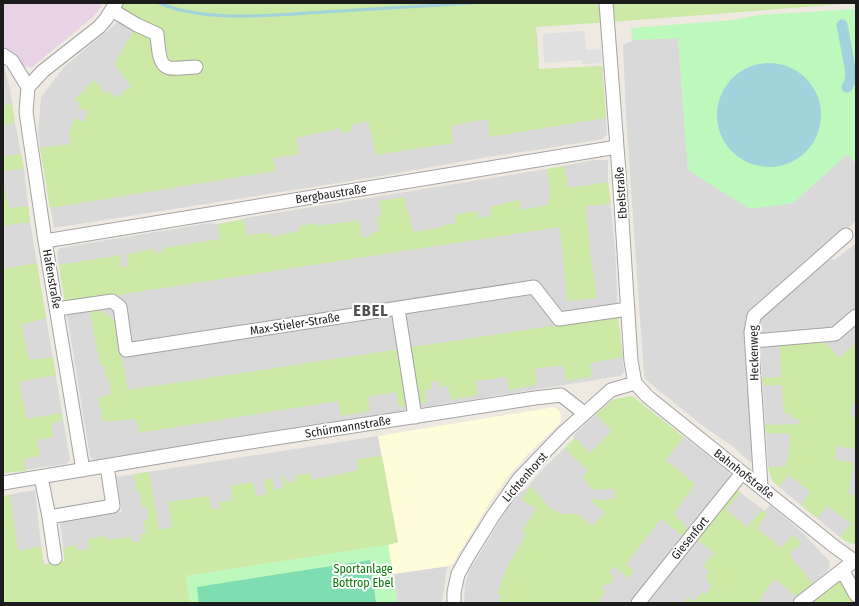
<svg xmlns="http://www.w3.org/2000/svg" width="859" height="606" font-family="'Fira Sans Condensed',sans-serif">
  <rect width="100%" height="100%" fill="#eee9e1"/>
  <!-- residential -->
  <path fill="#dad9d9" d="M119,21l418,12 2,36 63,-3 5,68 -4,5 -67,11 -48,7 -107,19 -327,52 -16,-94 3,-37 24,-31z
    M678,38l10,132 105,33 54,-49 9,10v57l-102,86 -9,12 8,144 -3,-1 -19,-17 -28,-19 -57,-46 -2,-5 -18,-259 -3,-70 3,-3 5,-1 1,-2z
    M3,61l7,28 5,34 9,45 6,54 40,238 -4,4 -63,9z
    M595,160h13v22l7,66 3,70 6,54 -4,4 -526,84 -4,-3 -31,-192 -2,-12 3,-5 150,-25 8,1 26,-5v-1l303,-49z
    M856,243v300l-3,1 -13,-7 -61,-50 -7,-7 -4,-13 -9,-140v-5l3,-4 19,-18 48,-40 2,-1 4,1z
    M596,414l16,17 33,56 39,-50 45,35 2,5 -102,126h-165l1,-18 4,-14 40,-65 11,-15 5,-1 18,-21 31,-30 -1,-3z
    M378,436l20,106 -10,3 -385,57v-106l32,-6 6,56 3,18 21,-3 -5,-40 62,-9 -6,-35z
    M737,490l28,21 5,-6 34,29 25,27 1,5 -4,6 -36,31h-145l51,-63h2z
    M449,566l-2,2 -5,35h-44l-5,-29z"/>
  <!-- industrial -->
  <path fill="#e7d3e5" d="M3,3h96l3,2 -9,12 -62,51 -28,-7z"/>
  <!-- education -->
  <path fill="#fffcd9" d="M555,407l5,5 1,4 -1,7 -35,34 -18,21 -14,19 -40,66 -4,3 -56,8 -5,-29 10,-3 -20,-106z"/>
  <!-- grass -->
  <path fill="#cce9a6" d="M123,3h733l-245,19 -75,5 3,42 63,-3 4,52 -116,19 -3,-18 -36,7 2,17 -77,12 -8,-34 -16,4v6l-11,2 -1,-5 -44,10 3,16 -26,4 3,13 -226,37 -10,-60 31,-4 -2,-10 5,-16 10,4 4,-11 -10,-3 2,-5 -6,-3 20,-20 12,14 4,-3 6,7 15,-12 -17,-22 21,-35 -16,-8z
    M12,104l3,19 -12,3v-21z
    M21,154l3,15 -21,2v-15z
    M564,166l4,22 40,-6 3,22 -25,2 4,46 7,46 -30,3 -7,-74 -495,76 -6,-38 61,-10 1,12h7l-1,-13 27,-5v4l10,-2 -1,-3 57,-9 -2,-15 26,-5 3,16 23,-2 1,4 28,-6v-5l17,-3 1,3 42,-6 3,18 9,-2 -1,-3 9,-1 -2,-15 5,-1 -3,-15 25,-4 3,16h2l4,19 29,-5v-2l14,-2 -2,-8 23,-4 1,7 13,-2 -1,-9 13,-3v-1l17,-3 1,10 27,-5 2,-15 -3,-21z
    M3,179l6,29 19,-2 2,16 -27,4z
    M37,263l9,55 -25,7 8,35 24,-3 3,18 -37,7 8,37 34,-6 1,7 -10,4 1,13 -16,3 3,16 -16,3 2,12 -23,2v-204z
    M99,309l16,11 13,70 490,-74 5,41 -33,6 2,14 -26,4 -3,-16 -28,4 2,16 -28,5 -2,-13 -31,4 2,14 -27,5 -3,-14 -8,2 -1,-7 -8,1 1,7 -7,1 2,12 -28,5 -3,-15 -28,5 2,14 -29,5 -3,-15 -199,32 -3,-14 -33,3 -5,-24 13,-4 -1,-13 -3,-2 -3,-14 -4,1 -10,-56z
    M806,338l6,5h14l13,15 17,-15v61l-4,-1 -2,13 6,2v28l-1,3 -18,-3 -2,13 19,4 -6,30 8,3v47c-6,2 -11,-2 -16,-6l11,-13 -23,-18 -11,12 -16,-13 9,-13 -21,-17 -10,12 -7,-7 -4,-13h17l4,-16 1,-17 -24,-1 -1,-8 34,-1v-5l-8,-1v-4h-7l-2,-29 -19,1 -1,-8 19,-1 -1,-35z
    M632,396l52,41 -18,23 29,24 -21,30 14,15 -5,7 -22,-17 -35,45 8,7 -6,7 -14,-12 -5,6 5,6 -5,7 -3,-2 -4,5 4,4 -9,11h-99l3,-7 -4,-2 9,-25 20,-34 -4,-4 14,-22 -15,-10 10,-13 19,22 12,6h16l15,12 12,-13 -14,-12 5,-4 1,3 18,-1 -1,-10 -21,1 -11,-13 6,-6 -23,-23 10,-10 15,15 22,-22 -16,-17 18,-15z
    M382,456l16,86 -10,3 -202,31 4,27h-187v-107l7,-1 8,56 23,-5 3,19 21,-4 -2,-13 13,-3 1,6 12,-2 -1,-10 18,-3 1,4 23,-3 2,5 9,-1 -1,-7 6,-1 -2,-12 5,-2 -2,-12h-5l-2,-16h-4l-2,-17 15,-2 10,58 13,-3 -4,-25 41,-6 2,13 9,-1 -1,-6 13,-2 -2,-14 23,-4 3,14 10,-2 -2,-14 8,-2 2,12 9,-2 -1,-11 3,-1 2,7 9,-2 -1,-6 16,-1 1,6 46,-10 -1,-11z
    M737,490l4,3 -15,16 21,18 15,-17 5,4 -10,14 24,20 11,-13 10,8 -13,11 24,30 -17,12 -21,-17 -9,11 -8,13h-74l4,-6 6,5 8,-10 3,3 7,-9 -4,-3 1,-2 -4,-4 4,-6 -6,-5 11,-13 -16,-13z
    M841,578l12,25h-43z"/>
  <!-- park -->
  <path fill="#bdf9bd" d="M856,9v155l-9,-10 -54,49 -43,6 -62,-39 -10,-132 -46,2 -1,-12 103,-8 24,-5z
    M388,545l10,58h-208l-4,-27z"/>
  <!-- pitch -->
  <path fill="#7edeb1" d="M370,560l6,43h-177l-2,-16z"/>
  <!-- parking -->
  <path fill="#e0e0e0" d="M584,31l2,19 15,-1 1,14 -20,1v-4l-38,3 -1,-29z"/>
  <!-- water -->
  <path fill="#a1d3dc" d="M717 115a52 52 0 1 1 104 0a52 52 0 1 1-104 0Z"/>
  <g fill="none" stroke-linecap="round" stroke-linejoin="round">
    <!-- stream -->
    <path stroke="#a1d3dc" stroke-width="3" d="M159,3c47,20 115,12 165,9 50,-3 99,-6 149,-9"/>
    <!-- canal -->
    <path stroke="#a1d3dc" stroke-width="11" d="M842,25l9,48 5,5
      M847,87l3,-5 1,-9"/>
    <!-- minor casing -->
    <g stroke="#a3a3a3" stroke-width="15">
      <path id="minor" d="M606,3l13,170 12,188 4,22
        M112,10l25,15 20,9c1,8 1,30 10,33 5,3 22,0 29,0
        M3,55l9,6 16,26
        M45,241l572,-94
        M57,309l55,-8 8,6 6,43 408,-63 25,32 69,-10
        M398,309l17,108
        M752,341l83,-7 21,-18
        M635,383l13,14 187,150 21,15
        M83,470l-38,-229 -19,-129 2,-25 15,-16 56,-44 7,-8 10,-16
        M41,477l8,40 6,41
        M3,483l215,-36 317,-49 26,-3 23,18
        M761,487l-10,-155 3,-16 92,-81
        M49,517l64,-11 -6,-40
        M842,570l14,25
        M454,603v-11l4,-18 10,-18 25,-40 26,-37 45,-47 47,-42 24,-7
        M638,603l104,-130
        M800,603l54,-42"/>
    </g>
    <!-- minor -->
    <use href="#minor" stroke="#fff" stroke-width="13"/>
  </g>
  <g text-anchor="middle" stroke-width="4" stroke-linejoin="round" paint-order="stroke">
    <!-- street labels -->
    <g font-size="12" fill="#1c1c1c" stroke="#fff">
      <text transform="translate(621 193) rotate(-94)" y="4">Ebelstraße</text>
      <text transform="translate(331 194) rotate(-9)" y="4">Bergbaustraße</text>
      <text transform="translate(52 279) rotate(80)" y="4">Hafenstraße</text>
      <text transform="translate(295 324) rotate(-9)" y="4">Max-Stieler-Straße</text>
      <text transform="translate(754 353) rotate(-91)" y="4">Heckenweg</text>
      <text transform="translate(348 427) rotate(-9)" y="4">Schürmannstraße</text>
      <text transform="translate(744 474) rotate(38)" y="4">Bahnhofstraße</text>
      <text transform="translate(525 477) rotate(-49)" y="4">Lichtenhorst</text>
      <text transform="translate(690 538) rotate(-51)" y="4">Giesenfort</text>
    </g>
    <!-- park labels -->
    <g font-size="12" fill="#0b790c" stroke="#fff">
      <text x="363" y="573">Sportanlage<tspan x="363" dy="14">Bottrop Ebel</tspan></text>
    </g>
    <!-- district labels -->
    <g font-size="16" font-weight="bold" letter-spacing="1" fill="#4f4f4f" stroke="#fff">
      <text x="371" y="316">EBEL</text>
    </g>
  </g>
  <!-- border -->
  <rect width="859" height="606" fill="none" stroke="#1c1c1c" stroke-width="8"/>
</svg>
